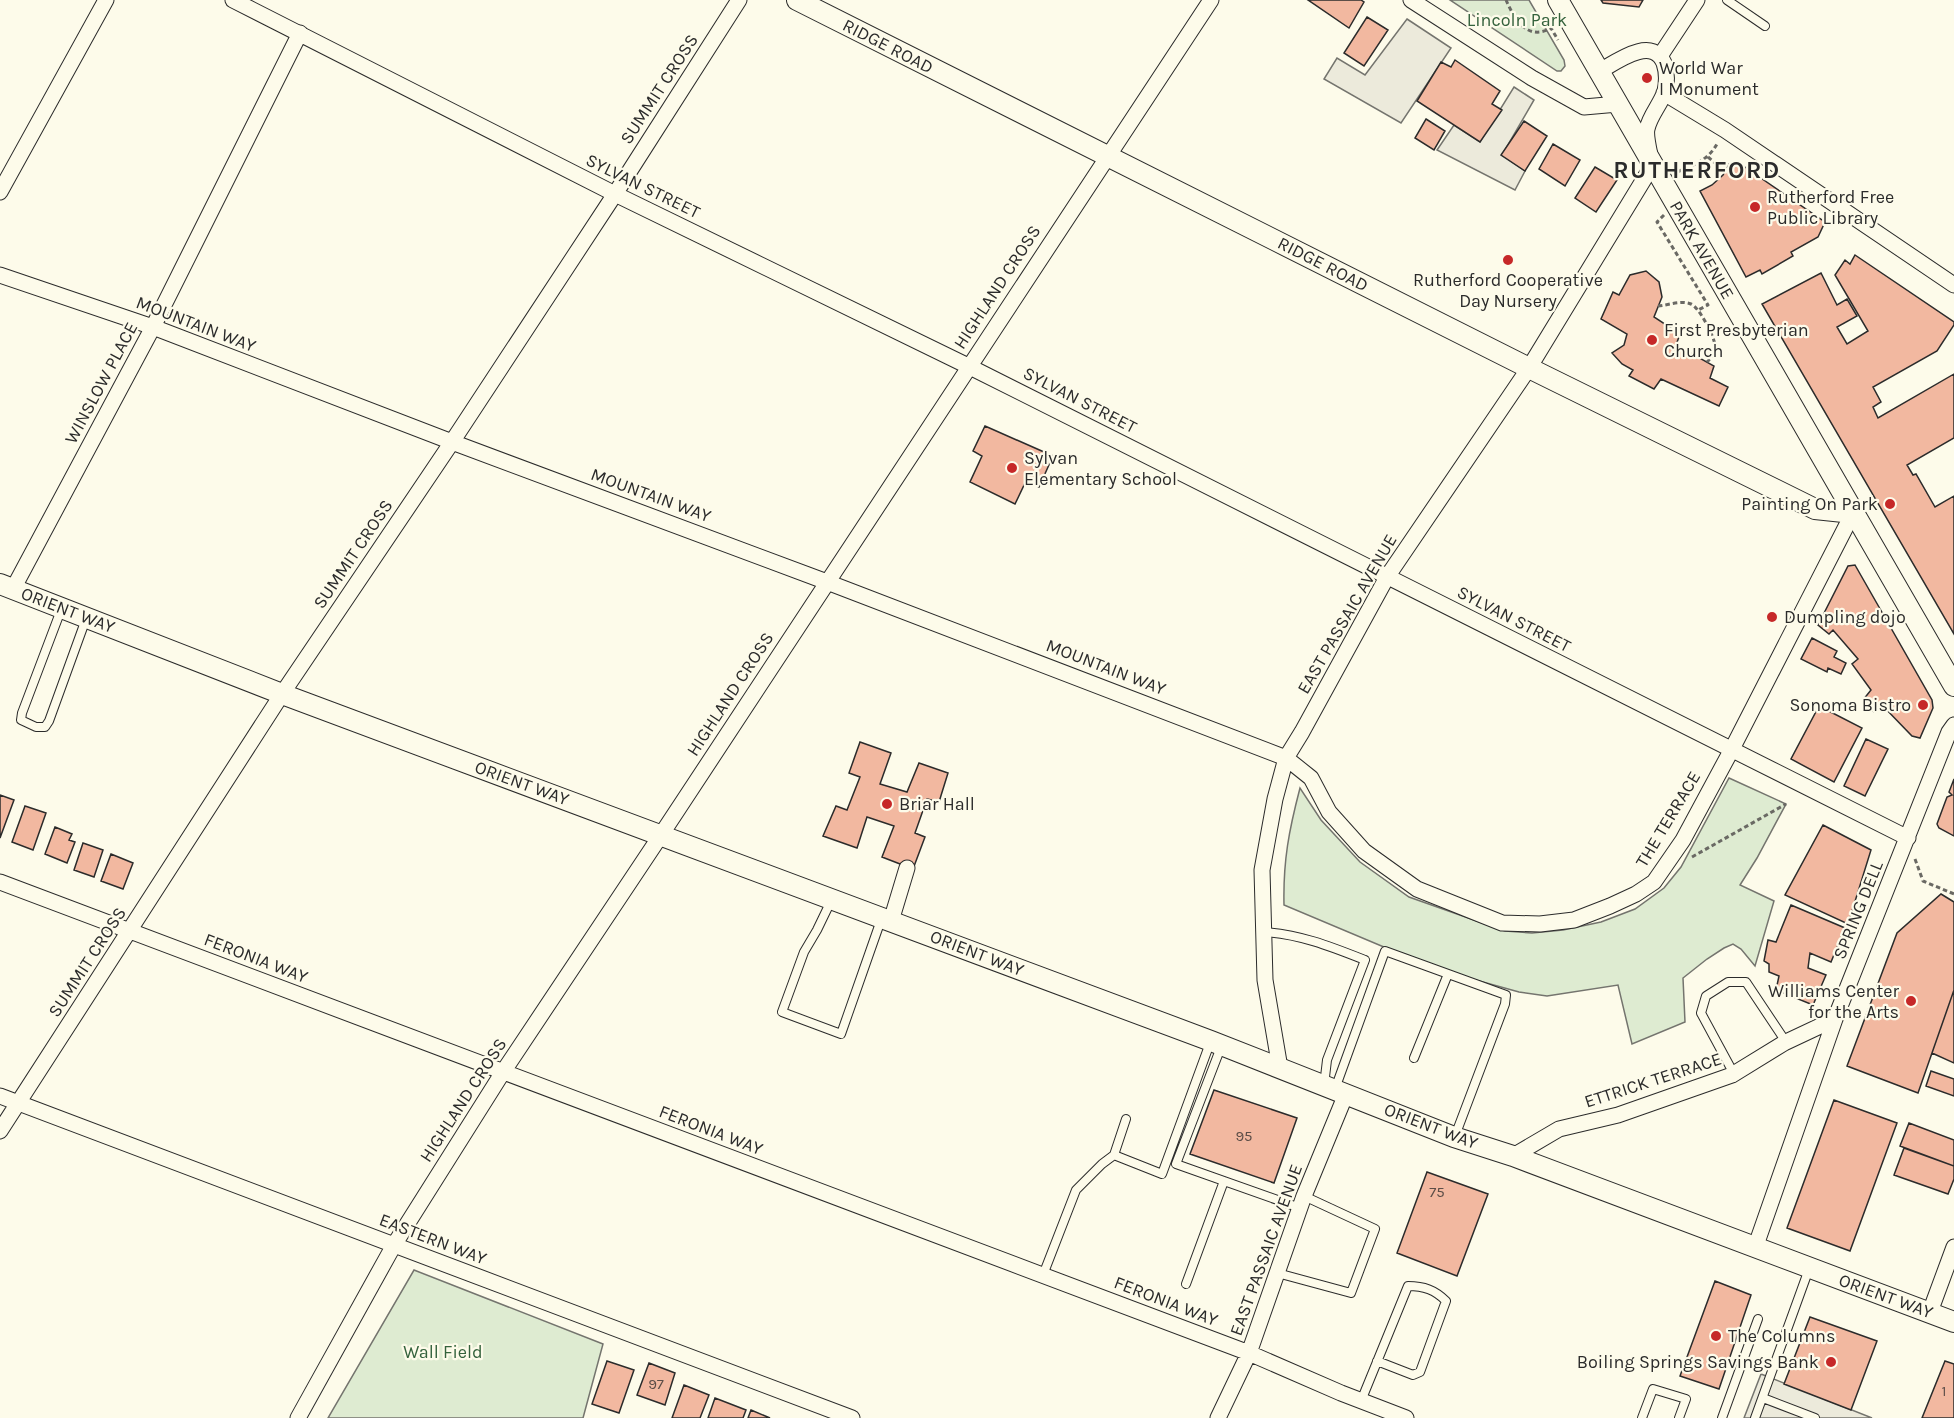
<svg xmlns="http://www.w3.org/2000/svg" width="1954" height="1418" font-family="Karla,sans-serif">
  <rect width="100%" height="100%" fill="#fdfbea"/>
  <!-- green -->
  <path fill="#deebd1" stroke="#74746e" stroke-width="1.5" d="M1450,0h79l35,60 1,6 -4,5h-4z
    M1729,778l57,26 -29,54 -17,27 34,16 -19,65 -14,-17 -8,-5 -9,4 -17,11 -24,19 2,44 -53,22 -14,-59 -71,11 -28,-4 -47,-13 -62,-21 -126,-53c-1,-44 5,-75 16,-117l21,32 39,42 49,35 96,34 27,2 31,-3 38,-8 34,-13 29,-21 17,-21z
    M414,1270l189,74 -20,74h-255z"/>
  <!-- parking -->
  <path fill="#eceadb" stroke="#74746e" stroke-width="1.5" d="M1407,19l44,29 -50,75 -77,-44 13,-21 28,17z
    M1514,87l20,13 -32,55 23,16 -10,19 -78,-40 17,-25 26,17z
    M1761,1374l111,44h-128z"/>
  <!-- building -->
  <path fill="#f2b8a0" stroke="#2b2b2b" stroke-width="1.5" d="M1308,0h53l3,2 -15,26z
    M1601,0h42l-4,7 -36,-4z
    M1367,17l21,13 -24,36 -20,-13z
    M1455,60l45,31 -8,13 10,6 -22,32 -63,-41 24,-39 10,5z
    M1426,119l19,12 -11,19 -19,-12z
    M1524,121l23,15 -22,35 -24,-16z
    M1553,144l27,16 -15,26 -26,-17z
    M1736,161l89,61 -7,15 -27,15 2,4 -31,18 -2,-4 -14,7 -46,-86 12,-6 11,-10 6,-11z
    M1595,167l22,13 -21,32 -21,-14z
    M1855,255l99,67v3l-17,26 -64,36 8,15 -8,5 5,11 76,-44v64l-47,27 6,10 3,-1 19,33 19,-11v138l-192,-330 59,-31 16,32 10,-6 10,17 -20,11 10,17 21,-13 -33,-56 10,-15 5,4z
    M1646,271l13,11 3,15 -8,20 26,17 -4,11 38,21 -4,12 18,9 -9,19 -58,-27 -7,10 -25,-13 4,-6 -11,-6 -10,-11 12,-8 3,-11 -26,-15 12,-27 6,3 11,-20z
    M985,426l68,30 -14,31 -13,-6 -11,23 -45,-22 12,-26 -9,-5z
    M1855,565l77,135 1,8 -13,30 -8,-2 -30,-31 -8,7 -11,-12 8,-10 -19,-26 6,-5 -25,-29 -4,4 -11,-9 30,-59z
    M1812,638l25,13 -3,6 12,6 -5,11 -13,-6 -1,4 -26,-13z
    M1819,706l43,22 -28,54 -43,-23z
    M1866,739l22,10 -23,47 -21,-10z
    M860,742l31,11 -11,31 27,8 12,-29 29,10 -9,29 -12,-3 -12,34 10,4 -12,32 -31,-12 12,-31 -27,-9 -10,31 -34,-12 13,-30 11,4 13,-33 -11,-4z
    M1954,779v57l-15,-8 -2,-4 10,-27 5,-2 -3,-3z
    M0,795l14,5 -14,38z
    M25,806l21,7 -13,37 -21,-8z
    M1823,825l48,25 -23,74 -63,-29z
    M55,827l17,7 -3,6 6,2 -8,21 -22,-9z
    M83,843l20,7 -9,27 -20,-7z
    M111,854l22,9 -10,26 -22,-8z
    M1941,894l13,8v88l-36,103 -71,-27 50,-133z
    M1791,905l54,23 -14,34 -21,-9 -2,15 18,7 -13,30 -37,-15 3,-14 -10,-4v-8l-5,-3 4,-21 8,2z
    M1954,990v73l-22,-10z
    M1931,1071l23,8v17l-28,-10z
    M1214,1090l83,28 -23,65 -84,-29z
    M1834,1100l63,23 -47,128 -63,-23z
    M1909,1123l45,17v26l-54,-20z
    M1904,1148l50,18v13l-6,15 -54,-19z
    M1427,1172l61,22 -31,82 -60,-23z
    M1715,1281l36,14 -32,94 -39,-13z
    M1810,1317l67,24 -26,69 -67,-26z
    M607,1361l27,9 -15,43 -27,-9z
    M1945,1361l9,3v54h-32z
    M649,1363l26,10 -10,32 -28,-10z
    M684,1385l25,10 -9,23h-28z
    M715,1398l31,12 -3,8h-35z
    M751,1410l19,8h-22z"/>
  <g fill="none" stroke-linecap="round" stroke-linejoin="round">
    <!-- service casing -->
    <g stroke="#2b2b2b" stroke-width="10">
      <path id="service" d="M1727,0l38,26
        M61,610l-39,103 -1,7 15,7h9l4,-6 37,-102
        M831,901l-14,29 -13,22 -22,60 59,22 40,-114
        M1264,932c36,2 68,15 101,28l-38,100 -2,17 2,6
        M1221,1047l-45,117 124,44
        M1414,1058l34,-84
        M1734,1074l-33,-61 5,-17 22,-14h18l40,60
        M1335,1089l50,-138 121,44 -1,9 -50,132
        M1114,1155l12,-36
        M1277,1273l74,20 24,-64 -71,-33
        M1043,1275l33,-85 26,-26 12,-9 48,19 48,-131
        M1186,1284l38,-103
        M1763,1398l52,20
        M1361,1401l47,-115c16,0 27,4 38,15l-26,71 -7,3 -36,-14
        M1642,1418l11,-29 33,10 -7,19
        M1722,1418l36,-99
        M1755,1418l54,-149"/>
    </g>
    <!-- minor casing -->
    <g stroke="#2b2b2b" stroke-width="17">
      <path id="minor" d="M233,0l382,194 353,172 940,472
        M1411,0l121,78 52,29 34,-3
        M1660,56l37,-56
        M1664,93l61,37 229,155
        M0,192l106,-192
        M0,275l153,52 299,115 375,140 459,176 25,20 18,34 35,39 53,38 85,34 38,1 34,-4 36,-14 26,-12 18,-12 29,-42 49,-91 121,-236
        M13,589l140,-262 147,-294
        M0,882l1249,471 92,40 65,25
        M891,921l16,-53
        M1280,1068l-15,-88 -3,-110 13,-71 11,-41 16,-26 85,-155 142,-209 123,-202c-1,-9 -7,-29 -5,-37 3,-14 14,-25 18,-38 2,-9 2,-19 -1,-28 -12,-28 -48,-1 -64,8
        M0,1096l852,322
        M0,1131l282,-437 170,-252 163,-248 124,-194
        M1513,1156l46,-27 59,-14 114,-40 52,-32 51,-24
        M1755,1248l80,-229 114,-287 5,-7
        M1930,1312l24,-65
        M298,1418l96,-173 109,-173 158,-237 550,-835
        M1218,1418l31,-65 55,-157 42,-102"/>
    </g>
    <!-- tertiary casing -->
    <g stroke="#2b2b2b" stroke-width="22">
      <path id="tertiary" d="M797,0l732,368 286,141 38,4
        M1558,0l396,686
        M0,584l282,110 929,347 243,96 59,19 441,166"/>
    </g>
    <!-- path -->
    <path stroke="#6a6964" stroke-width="3" stroke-dasharray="4.5 3" stroke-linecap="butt" d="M1506,0c8,18 21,42 45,28l7,12
      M1708,157l16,14
      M1677,172c17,-7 32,-12 41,-30
      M1664,215l-7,7 51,83 -10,5
      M1658,306c11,-1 23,-6 33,-2 8,3 23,32 24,41 1,7 -3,12 -8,17
      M1692,857l94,-53
      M1915,859l8,22 31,13"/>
    <!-- service -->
    <use href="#service" stroke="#fdfbea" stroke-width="8"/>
    <!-- minor -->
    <use href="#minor" stroke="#fdfbea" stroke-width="15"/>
    <!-- tertiary -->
    <use href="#tertiary" stroke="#fdfbea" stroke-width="20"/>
  </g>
  <!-- markers -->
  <g fill="#c62828" stroke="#fdfbea" stroke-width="2">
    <circle cx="1647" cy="78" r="6"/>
    <circle cx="1755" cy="207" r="6"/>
    <circle cx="1508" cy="260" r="6"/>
    <circle cx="1652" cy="340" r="6"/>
    <circle cx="1012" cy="468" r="6"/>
    <circle cx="1890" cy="504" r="6"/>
    <circle cx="1772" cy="617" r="6"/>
    <circle cx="1923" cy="705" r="6"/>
    <circle cx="887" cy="804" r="6"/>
    <circle cx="1911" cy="1001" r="6"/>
    <circle cx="1716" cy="1336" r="6"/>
    <circle cx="1831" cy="1362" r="6"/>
  </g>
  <g text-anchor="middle" stroke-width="4.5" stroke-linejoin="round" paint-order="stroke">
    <!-- number labels -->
    <g font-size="15" fill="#5d4e48">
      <text x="1244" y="1141">95</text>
      <text x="1437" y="1197">75</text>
      <text x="656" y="1389">97</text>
      <text x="1944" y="1396">1</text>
    </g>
    <!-- park labels -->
    <g font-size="18" fill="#34623c" stroke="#fdfbea">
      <text x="1517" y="26">Lincoln Park</text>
      <text x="443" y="1358">Wall Field</text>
    </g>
    <!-- street labels -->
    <g font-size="18" fill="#2b2b2b" stroke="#fdfbea">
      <text transform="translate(888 46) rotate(27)" y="6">RIDGE ROAD</text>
      <text transform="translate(659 89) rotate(-57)" y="6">SUMMIT CROSS</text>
      <text transform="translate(643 186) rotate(26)" y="6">SYLVAN STREET</text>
      <text transform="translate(1702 250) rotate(60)" y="6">PARK AVENUE</text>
      <text transform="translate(1323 264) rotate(27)" y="6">RIDGE ROAD</text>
      <text transform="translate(997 287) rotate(-57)" y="6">HIGHLAND CROSS</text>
      <text transform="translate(196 324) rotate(21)" y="6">MOUNTAIN WAY</text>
      <text transform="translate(101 383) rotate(-62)" y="6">WINSLOW PLACE</text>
      <text transform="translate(1080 400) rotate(27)" y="6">SYLVAN STREET</text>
      <text transform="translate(651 495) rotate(20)" y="6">MOUNTAIN WAY</text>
      <text transform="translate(353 554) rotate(-56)" y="6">SUMMIT CROSS</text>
      <text transform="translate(68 610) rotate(21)" y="6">ORIENT WAY</text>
      <text transform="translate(1347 614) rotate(-60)" y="6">EAST PASSAIC AVENUE</text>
      <text transform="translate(1514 619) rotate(27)" y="6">SYLVAN STREET</text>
      <text transform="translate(1106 667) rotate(21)" y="6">MOUNTAIN WAY</text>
      <text transform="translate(730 694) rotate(-57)" y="6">HIGHLAND CROSS</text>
      <text transform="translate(522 783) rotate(20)" y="6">ORIENT WAY</text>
      <text transform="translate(1668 819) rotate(-59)" y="6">THE TERRACE</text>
      <text transform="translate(1858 910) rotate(-68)" y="6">SPRING DELL</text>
      <text transform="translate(977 953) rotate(21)" y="6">ORIENT WAY</text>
      <text transform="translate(256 958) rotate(21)" y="6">FERONIA WAY</text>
      <text transform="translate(87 962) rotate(-57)" y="6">SUMMIT CROSS</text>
      <text transform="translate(1653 1080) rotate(-18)" y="6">ETTRICK TERRACE</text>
      <text transform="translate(463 1100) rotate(-57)" y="6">HIGHLAND CROSS</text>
      <text transform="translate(1431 1126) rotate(21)" y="6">ORIENT WAY</text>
      <text transform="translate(711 1130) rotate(21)" y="6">FERONIA WAY</text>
      <text transform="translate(433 1239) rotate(21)" y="6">EASTERN WAY</text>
      <text transform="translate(1266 1250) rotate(-70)" y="6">EAST PASSAIC AVENUE</text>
      <text transform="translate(1886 1296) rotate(20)" y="6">ORIENT WAY</text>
      <text transform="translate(1166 1301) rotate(21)" y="6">FERONIA WAY</text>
    </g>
    <!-- poi labels -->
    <g font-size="18" fill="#2b2b2b" stroke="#fdfbea" text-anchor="start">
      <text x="1659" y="74">World War<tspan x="1659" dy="21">I Monument</tspan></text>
      <text x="1767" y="203">Rutherford Free<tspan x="1767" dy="21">Public Library</tspan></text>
      <text x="1508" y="286" text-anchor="middle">Rutherford Cooperative<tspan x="1508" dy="21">Day Nursery</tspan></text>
      <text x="1664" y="336">First Presbyterian<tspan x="1664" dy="21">Church</tspan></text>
      <text x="1024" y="464">Sylvan<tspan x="1024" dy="21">Elementary School</tspan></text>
      <text x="1878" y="510" text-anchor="end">Painting On Park</text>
      <text x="1784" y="623">Dumpling dojo</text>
      <text x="1911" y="711" text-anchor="end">Sonoma Bistro</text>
      <text x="899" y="810">Briar Hall</text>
      <text x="1899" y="997" text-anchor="end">Williams Center<tspan x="1899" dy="21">for the Arts</tspan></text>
      <text x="1728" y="1342">The Columns</text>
      <text x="1819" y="1368" text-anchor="end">Boiling Springs Savings Bank</text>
    </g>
    <!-- district labels -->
    <g font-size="24" font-weight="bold" letter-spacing="1.5" fill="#2b2b2b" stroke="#fdfbea">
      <text x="1697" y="178">RUTHERFORD</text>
    </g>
  </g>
</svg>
